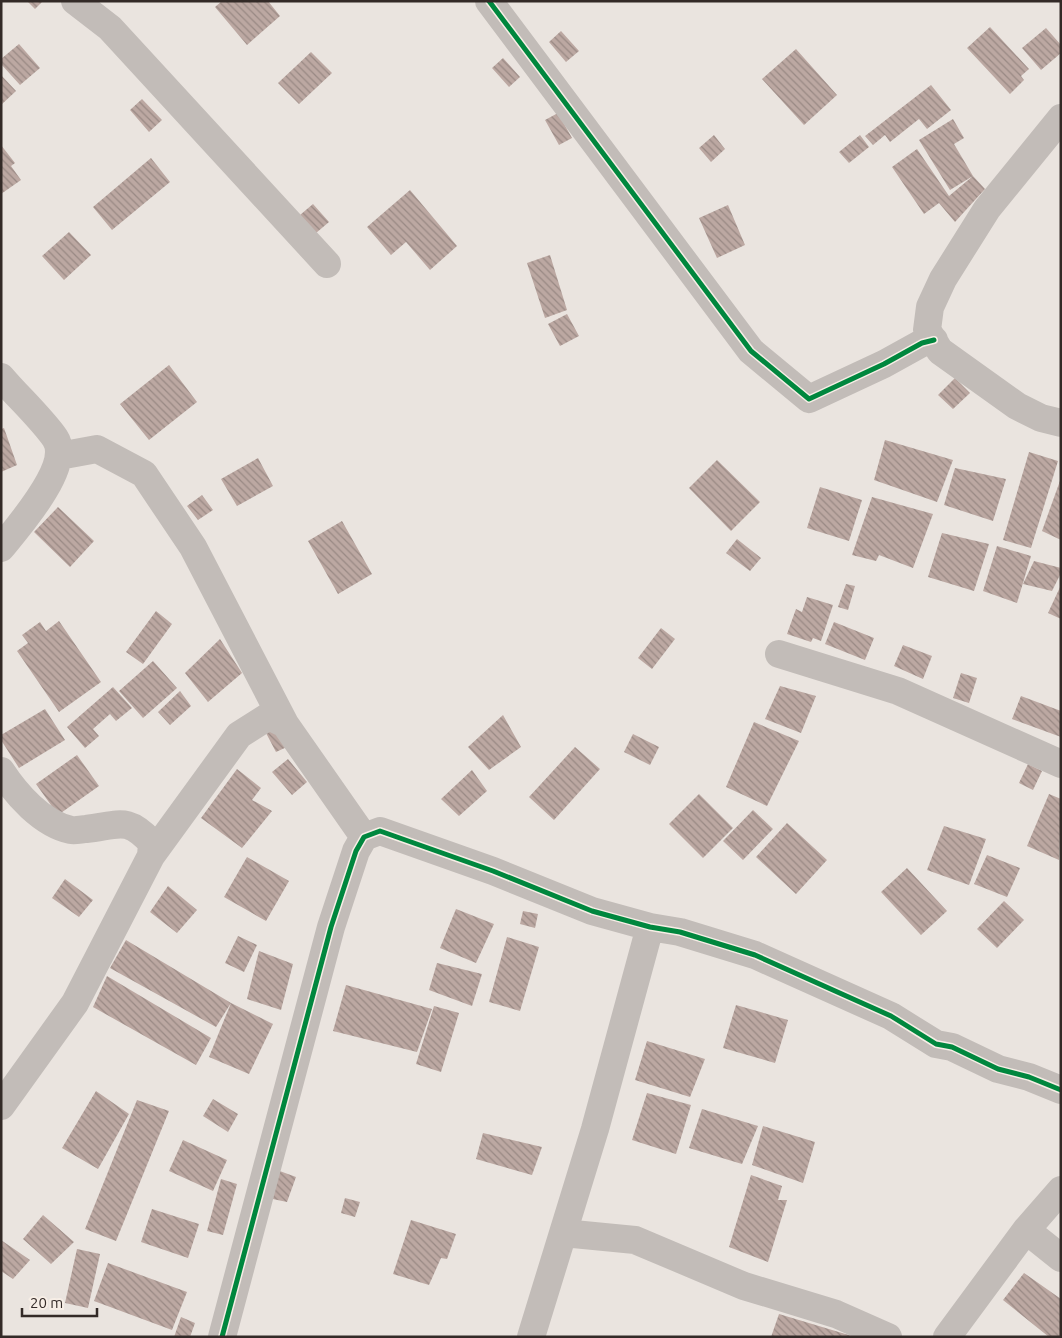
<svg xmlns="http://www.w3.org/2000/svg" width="1062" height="1338" font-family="Ubuntu,sans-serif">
  <defs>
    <pattern id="building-back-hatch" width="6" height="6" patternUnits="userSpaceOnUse" patternTransform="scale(1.25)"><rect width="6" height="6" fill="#bca8a2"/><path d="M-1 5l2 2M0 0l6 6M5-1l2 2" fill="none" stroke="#998984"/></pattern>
  </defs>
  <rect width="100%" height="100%" fill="#eae4df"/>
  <!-- building -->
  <path fill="url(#building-back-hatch)" d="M27,1h16l-8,8z
    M222,1h46l12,15 -33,29 -32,-38z
    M990,27l39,42 -8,7 3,4 -14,14 -43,-46z
    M1046,28l15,17v8l-20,17 -19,-22z
    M561,31l18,20 -13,11 -17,-20z
    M19,44l21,24 -20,17 -19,-21v-5z
    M796,49l41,46 -33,30 -42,-46z
    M311,52l21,21 -33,31 -21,-21z
    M503,58l17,19 -11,10 -17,-19z
    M1,75l15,16 -15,14z
    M931,85l20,25 -24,19 -8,-10 -29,23 -5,-7 -12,10 -8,-9z
    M142,99l20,21 -13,12 -19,-22z
    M558,113l14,25 -13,7 -14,-25z
    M953,119l11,19 -10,6 19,32 -23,14 -31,-50z
    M714,135l11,14 -14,13 -12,-14z
    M860,135l9,12 -20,16 -10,-11z
    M1,145l14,18 -4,3 10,14 -20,14z
    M917,149l32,47 24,-20 12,13 -30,33 -16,-19 -15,11 -32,-47z
    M151,158l19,24 -58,48 -19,-23z
    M410,190l47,56 -27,24 -24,-28 -15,13 -24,-28z
    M313,204l16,18 -13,11 -16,-18z
    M728,205l17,40 -28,13 -18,-40z
    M69,232l22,23 -27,25 -22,-24z
    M550,255l17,55 -22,8 -18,-55z
    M567,314l12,22 -19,10 -12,-22z
    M169,365l28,37 -48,38 -29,-36z
    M955,378l15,15 -17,16 -15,-14z
    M4,428l13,37 -16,7v-43z
    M885,440l68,20 -16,42 -63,-22z
    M1029,452l29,9 -27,87 -28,-8z
    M258,458l15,28 -36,20 -16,-27z
    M717,460l43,42 -29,29 -42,-43z
    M955,468l51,11 -13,42 -49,-16z
    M1061,478v62l-19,-9z
    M820,487l42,13 -13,41 -42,-13z
    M202,495l11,15 -15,10 -11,-14z
    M872,497l61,17 -20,54 -34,-13 -3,6 -24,-6z
    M58,507l36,34 -24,26 -36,-35z
    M342,521l30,53 -34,20 -30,-53z
    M942,533l47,11 -15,47 -46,-14z
    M737,539l24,19 -11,13 -24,-18z
    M997,546l34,10 -14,47 -34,-12z
    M1034,561l27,7v5l-9,18 -29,-7z
    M846,584l9,2 -7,24 -10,-3z
    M1061,585v34l-13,-6z
    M807,597l26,8 -12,36 -8,-3 -2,4 -24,-8 9,-25 6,3z
    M156,611l16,13 -29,40 -17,-12z
    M59,621l42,61 -42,30 -42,-61 11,-8 -6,-8 18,-13 6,9z
    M834,622l40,16 -9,22 -40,-16z
    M661,628l14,11 -23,30 -14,-11z
    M220,639l22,34 -34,29 -23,-29z
    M903,645l29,11 -9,23 -29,-13z
    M153,661l24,27 -34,30 -24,-27z
    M961,673l16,5 -8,25 -16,-5z
    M780,686l36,10 -15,37 -36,-14z
    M113,687l19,21 -16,13 -6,-7 -17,15 6,7 -14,12 -18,-21z
    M180,691l11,15 -21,19 -12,-13z
    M1021,696l40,15v26l-49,-18z
    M45,709l20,31 -46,28 -18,-28v-5z
    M503,715l18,32 -32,23 -21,-23z
    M754,722l45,19 -32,65 -41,-19z
    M279,727l10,19 -13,6 -10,-19z
    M633,734l26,13 -9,18 -26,-13z
    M575,747l25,22 -46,51 -25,-23z
    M77,755l22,31 -41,29 -22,-31z
    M288,759l19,23 -15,13 -20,-23z
    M1028,764l14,7 -9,19 -14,-7z
    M237,769l24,19 -9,12 20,11 -30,37 -41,-30z
    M472,770l15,21 -28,25 -18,-17z
    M699,794l34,34 -30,30 -34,-34z
    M1049,794l12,5 -2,61 -32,-14z
    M753,810l20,19 -30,31 -20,-19z
    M787,823l40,37 -31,34 -40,-37z
    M944,826l42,13 -17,46 -42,-15z
    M987,855l33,13 -13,29 -33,-13z
    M247,857l42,24 -23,40 -42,-24z
    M907,868l40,43 -26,24 -40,-43z
    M65,879l28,21 -14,17 -27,-19z
    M168,886l29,24 -20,23 -27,-21z
    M1004,901l20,19 -27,28 -20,-19z
    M456,909l38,15 -18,39 -36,-15z
    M523,911l15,3 -3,14 -15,-4z
    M238,936l19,9 -13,27 -19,-9z
    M507,937l32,10 -19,64 -31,-9z
    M126,940l105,63 -15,24 -106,-59z
    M259,951l34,13 -12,46 -34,-11z
    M437,963l45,11 -10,32 -43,-16z
    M107,976l104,62 -15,27 -103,-58z
    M346,985l86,24 -15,43 -84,-21z
    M231,1003l42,21 -24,50 -40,-17z
    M736,1005l52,15 -13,43 -52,-15z
    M434,1006l25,7 -18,59 -25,-8z
    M647,1041l58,18 -15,38 -55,-17z
    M96,1091l33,23 -31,55 -36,-21z
    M647,1093l44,12 -15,49 -44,-14z
    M213,1099l25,15 -10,18 -25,-16z
    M137,1100l32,11 -53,130 -31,-12z
    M702,1109l56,17 -16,38 -53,-16z
    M763,1126l52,16 -12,41 -51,-18z
    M483,1133l59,14 -10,28 -56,-16z
    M183,1140l44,20 -14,31 -44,-20z
    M277,1170l19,7 -9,25 -19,-4z
    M751,1175l31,11 -4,14h9l-19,62 -39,-15z
    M221,1179l16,5 -14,51 -16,-4z
    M345,1198l15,4 -5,15 -14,-4z
    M152,1209l47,15 -11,34 -47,-16z
    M43,1215l31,27 -23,22 -28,-25z
    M411,1220l45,14 -9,25 -6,-1 -12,27 -36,-11z
    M1,1240l29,20 -17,19 -12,-8z
    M77,1249l23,5 -12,54 -23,-5z
    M108,1263l79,29 -15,38 -78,-29z
    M1024,1273l37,26v38h-12l-46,-37z
    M779,1314l73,22v1h-81z
    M181,1317l14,6 -5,14h-16z"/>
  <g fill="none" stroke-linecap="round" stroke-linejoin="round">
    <!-- minor -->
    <path stroke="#c2bcb8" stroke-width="28" d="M75,1l35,27 217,236
      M489,1l262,350 58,48 75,-35 38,-21 12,-3
      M1061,118l-74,91 -44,70 -13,28 -3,23 13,21 77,55 24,12 20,5
      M1,377c17,20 40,41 54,61 18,27 -37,89 -54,110
      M59,456l38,-7 47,25 49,73 92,177
      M779,654l119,37 163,73
      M1,771c15,23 41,53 70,59 4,1 11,-1 15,-1 34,-4 41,-13 66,14l-1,13 -76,147 -74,103
      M151,856l88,-121 30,-19 16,8 79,113
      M1026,1230l35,28
      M563,1233l72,7 109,46 92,28 52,23
      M222,1337l109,-410 25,-76 8,-14 16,-6 113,40 99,40 58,16 30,5 75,23 136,61 45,28 16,3 46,22 31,8 32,13
      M531,1337l64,-208 55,-202
      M947,1337l79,-107 35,-40"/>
    <!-- cycleway casing -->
    <g stroke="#f7eee6" stroke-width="8">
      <path id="cycleway" d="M489,1l262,350 58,48 75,-35 38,-21 12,-3
        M222,1337l109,-410 25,-76 8,-14 16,-6 113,40 99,40 58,16 30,5 75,23 136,61 45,28 16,3 46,22 31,8 32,13"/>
    </g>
    <!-- cycleway -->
    <use href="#cycleway" stroke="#00873e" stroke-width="5"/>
  </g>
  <!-- border -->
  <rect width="1062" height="1338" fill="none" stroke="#332a27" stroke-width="5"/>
  <!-- scale -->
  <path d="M22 1308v8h75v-8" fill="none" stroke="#332a27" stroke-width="2.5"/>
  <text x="30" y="1308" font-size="15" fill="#332a27" stroke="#f7eee6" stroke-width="4" paint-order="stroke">20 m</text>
</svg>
